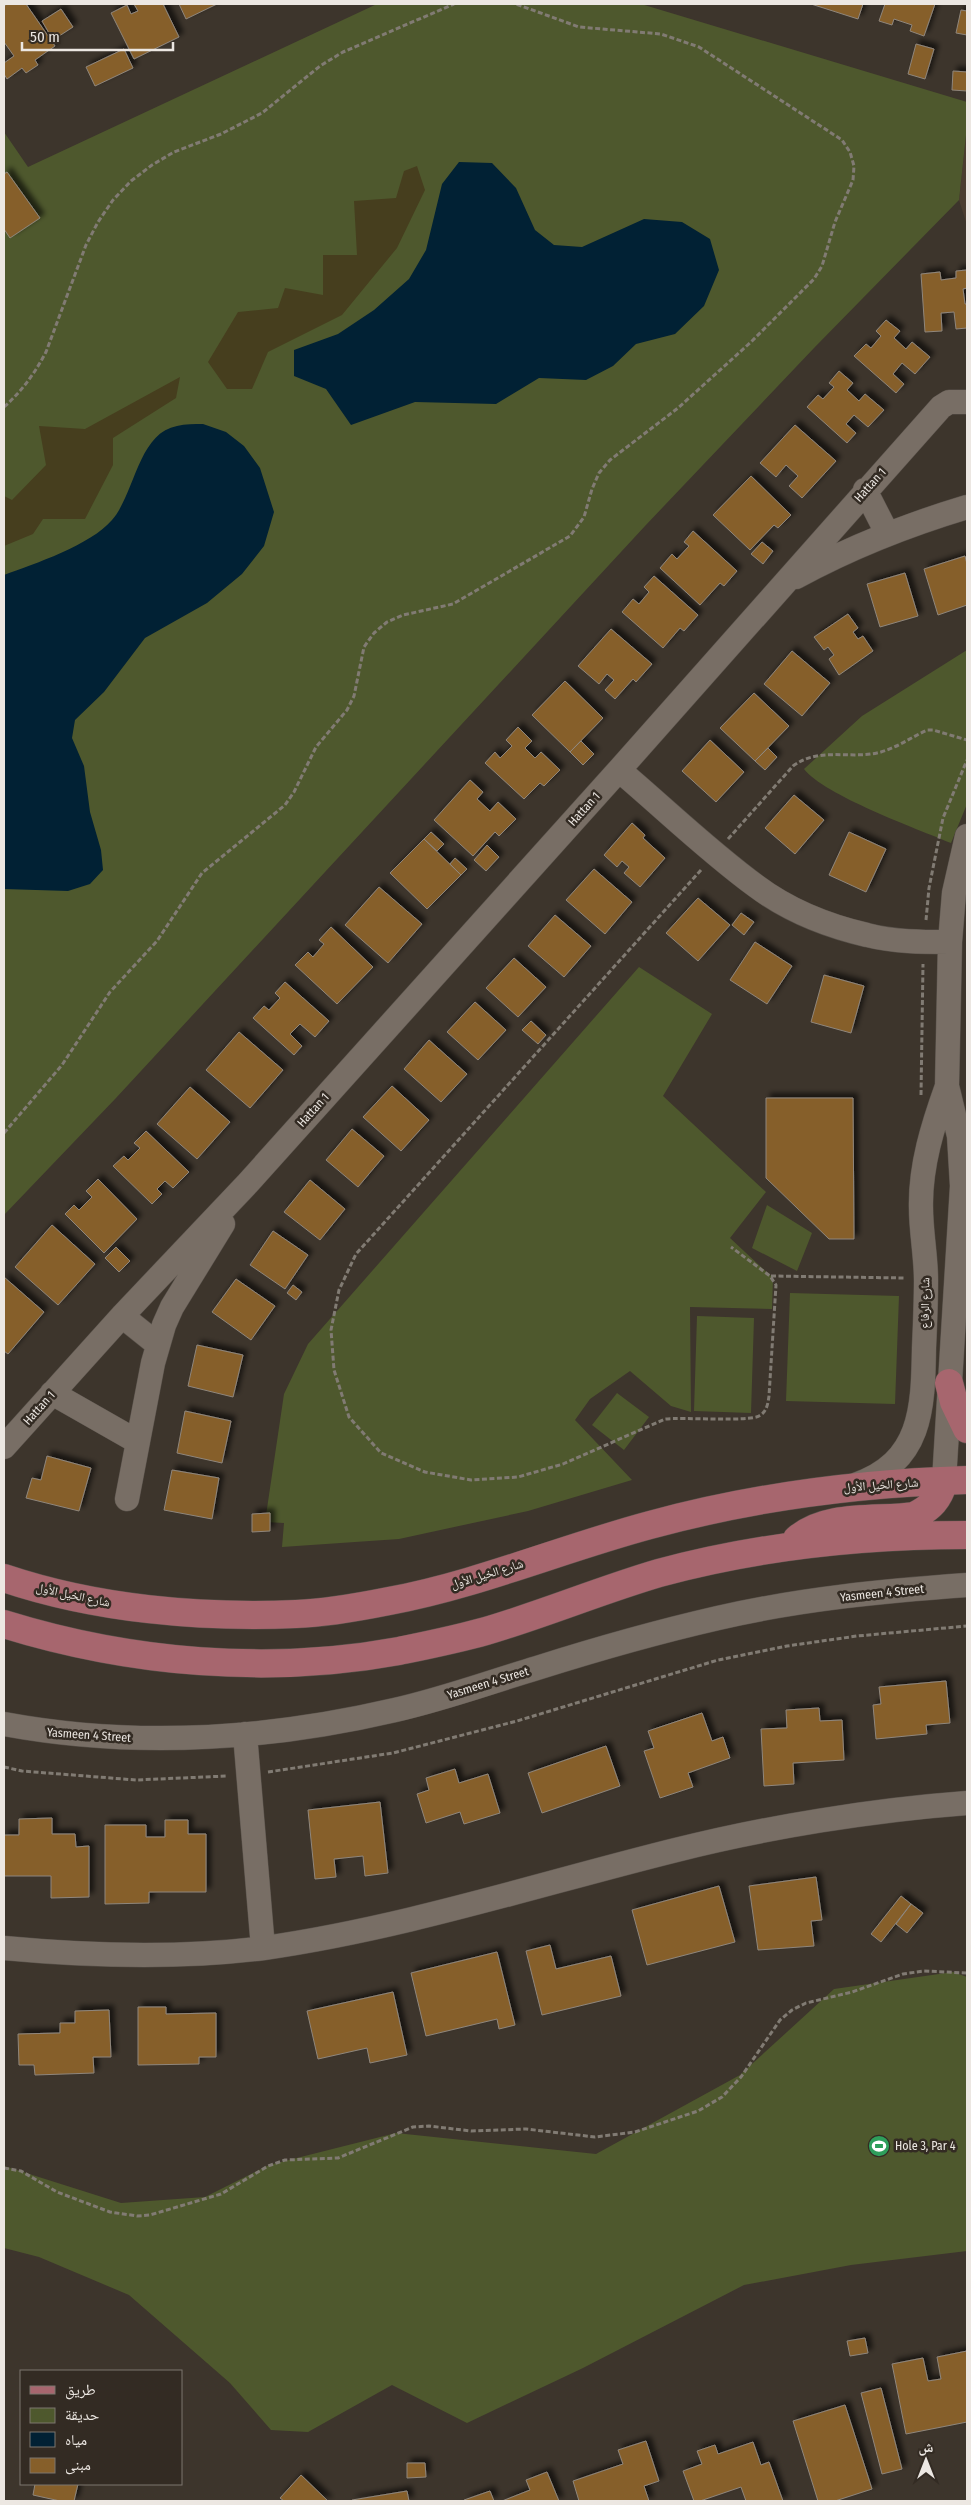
<svg xmlns="http://www.w3.org/2000/svg" width="971" height="2505" font-family="'Fira Sans Condensed','Noto Naskh Arabic',sans-serif">
  <defs>
    <filter id="shadow"><feDropShadow dx="4.5" dy="-4.5" stdDeviation="2.5" flood-color="#0009"/></filter>
  </defs>
  <rect width="100%" height="100%" fill="#3d352c"/>
  <!-- built -->
  <path fill="#4b3d30" d="M967,126v99l-8,-25z"/>
  <!-- green -->
  <path fill="#4e582d" d="M377,4h264l326,98v24l-8,74 -145,148 -169,178 -529,572 -112,117v-1083l24,35z
    M967,650v154l-16,39c-34,-14 -127,-48 -147,-74l58,-53z
    M639,967l73,47 -49,82 103,96 -36,46 43,40 -1,31 -82,-2 1,105 -20,-6 -41,-35 -40,28 -15,21 57,60 -104,31 -129,28 -117,8 2,-24 -19,-1 19,-128 24,-50z
    M767,1205l45,28 -15,38 -45,-23z
    M790,1293l109,3 -4,108 -109,-3z
    M697,1316l57,2 -3,95 -57,-2z
    M617,1393l32,24 -25,33 -32,-25z
    M953,1972l14,5v274l-116,14 -107,20 -161,83 -116,55 -75,-38 -84,47 -37,-2 -41,-47 -101,-88 -90,-38 -35,-9v-82l117,37 84,-6 64,-32 127,-32 200,21 144,-79 94,-86z"/>
  <!-- sand -->
  <path fill="#463e1e" d="M417,166l8,24 -28,58 -55,67 -74,37 -16,37h-25l-19,-27 30,-50 40,-4 7,-20 38,7v-40h34l-3,-54 42,-3 8,-27z
    M180,377l-4,21 -63,40v27l-28,54h-42l-10,15 -29,12v-50l8,4 34,-35 -7,-39 46,3z"/>
  <!-- water -->
  <path fill="#012134" d="M459,162l33,1 24,25 19,42 19,15 28,2 62,-28 38,3 28,17 9,31 -15,36 -29,28 -39,10 -23,22 -27,14 -47,-2 -43,26 -81,-2 -64,23 -25,-36 -32,-13v-26l44,-16 36,-24 35,-31 17,-29 16,-66z
    M203,424l23,8 18,14 16,22 14,44 -10,34 -22,28 -35,29 -62,35 -41,54 -29,28 -3,18 12,28 6,46 11,38 2,20 -13,14 -22,7 -64,-2v-314c30,-11 87,-30 108,-55 23,-26 26,-87 65,-94 8,-2 18,-2 26,-2z"/>
  <!-- building -->
  <path fill="#865f2a" stroke="#8f867c" filter="url(#shadow)" d="M7,4h19l29,42 -20,14 3,5 -12,8 -4,-5 -15,11 -3,-5v-11l10,-7 -10,-14v-36z
    M134,4h29l16,33 -45,22 -23,-46 16,-8 4,9 7,-3z
    M179,4h38l-31,15z
    M811,4h52l-5,15z
    M885,4h50l-11,32 -14,-5 2,-6 -18,-6 -2,6 -13,-4z
    M61,9l12,18 -20,13 -11,-19z
    M961,10l6,1v24l-11,-2z
    M916,44l18,5 -9,30 -17,-5z
    M124,49l9,19 -38,18 -9,-19z
    M953,71l14,1v19l-15,-1z
    M7,172l33,46 -30,20 -6,-9v-55z
    M967,270v18l-4,1 2,15h2v24l-11,1 -2,-17 -13,1 1,18 -17,1 -4,-58 19,-2 1,8 15,-2v-7z
    M886,320l14,11 -6,7 12,11 6,-7 18,15 -15,17 -13,-11 -9,11 11,10 -8,9 -42,-37 12,-12 5,4 10,-12 -5,-5z
    M839,371l14,12 -6,7 12,11 6,-7 19,16 -16,17 -14,-12 -8,9 10,9 -9,10 -40,-36 11,-12 5,4 11,-12 -5,-4z
    M795,425l41,36 -34,37 -13,-12 9,-10 -12,-11 -10,12 -16,-14z
    M751,476l40,39 -13,13 -4,-3 -24,25 -37,-35z
    M693,531l44,40 -13,15 -4,-3 -20,22 -40,-37 12,-14 5,5 12,-13 -5,-4z
    M762,542l11,9 -10,13 -12,-10z
    M965,556l2,8v41l-29,10 -14,-46z
    M905,573l13,43 -38,11 -13,-43z
    M654,576l44,39 -14,16 -4,-3 -17,20 -41,-36 11,-13 6,5 10,-12 -5,-5z
    M848,614l10,14 -5,4 5,7 5,-3 10,15 -34,24 -10,-16 5,-4 -6,-8 -4,3 -10,-13z
    M611,629l41,35 -16,18 -3,-3 -18,20 -10,-9 9,-10 -7,-6 -8,10 -21,-18z
    M792,651l38,32 -28,33 -38,-32z
    M565,681l38,37 -33,34 -38,-37z
    M754,693l35,33 -34,35 -35,-33z
    M518,727l14,14 -7,7 10,10 6,-6 19,18 -16,16 -4,-3 -16,16 -39,-36 10,-11 5,6 12,-12 -6,-6z
    M710,740l34,32 -28,30 -34,-31z
    M581,741l13,13 -11,11 -13,-13z
    M768,748l9,9 -12,13 -10,-9z
    M470,780l13,12 -6,7 13,12 8,-9 18,17 -17,17 -4,-4 -22,24 -39,-36z
    M794,795l30,25 -29,34 -30,-26z
    M632,823l13,12 -2,3 22,20 -25,29 -16,-14 5,-6 -7,-6 -5,6 -13,-12z
    M431,832l13,12 -7,7 -13,-12z
    M849,832l37,17 -20,43 -37,-17z
    M424,839l37,36 -34,34 -37,-36z
    M487,845l12,12 -13,14 -12,-11z
    M455,858l12,11 -6,6 -11,-11z
    M594,869l38,33 -27,32 -39,-34z
    M379,887l43,37 -34,39 -43,-38z
    M698,898l32,27 -32,36 -32,-28z
    M741,913l13,9 -10,13 -12,-10z
    M555,915l36,31 -27,31 -36,-31z
    M331,927l42,40 -36,37 -42,-39 13,-13 5,5 11,-13 -5,-4z
    M755,942l37,24 -25,38 -37,-24z
    M514,958l32,29 -28,30 -32,-29z
    M824,975l40,11 -13,47 -40,-11z
    M285,982l44,39 -14,16 -15,-13 -10,10 12,12 -8,9 -41,-37 11,-12 5,4 11,-12 -5,-5z
    M475,1002l31,28 -28,30 -31,-28z
    M531,1021l15,14 -8,9 -16,-14z
    M239,1032l44,38 -33,38 -44,-38z
    M429,1040l38,34 -26,28 -37,-33z
    M392,1086l37,34 -28,31 -38,-34z
    M190,1087l40,35 -33,37 -40,-35z
    M766,1098h87l1,141h-25l-63,-61z
    M352,1129l32,27 -26,31 -32,-27z
    M146,1131l43,41 -16,16 -8,-7 -8,8 5,5 -10,10 -39,-38 11,-10 4,4 12,-12 -6,-5z
    M98,1179l39,40 -33,34 -39,-39 9,-9 5,5 13,-13 -6,-6z
    M310,1180l35,29 -25,31 -36,-28z
    M52,1225l43,39 -37,41 -43,-38z
    M273,1231l35,24 -23,34 -35,-24z
    M116,1247l14,14 -11,11 -14,-14z
    M4,1277l40,35 -36,42 -4,-3z
    M236,1279l39,27 -24,34 -39,-28z
    M293,1285l9,7 -6,8 -9,-7z
    M197,1345l46,10 -10,42 -45,-11z
    M185,1411l46,10 -9,42 -45,-10z
    M47,1456l44,12 -12,43 -53,-13 6,-20 9,2z
    M172,1470l47,8 -7,41 -48,-9z
    M270,1513v18l-18,1v-18z
    M946,1681l4,42 -24,2 1,9 -51,5 -3,-34 8,-1 -2,-17z
    M819,1708l1,13 22,-1 2,40 -51,3 1,21 -30,2 -3,-57 26,-1 -1,-18z
    M702,1713l10,28 11,-4 7,21 -42,15 5,14 -33,11 -16,-47 10,-3 -6,-17z
    M606,1746l14,40 -78,27 -14,-40z
    M455,1769l4,14 29,-9 12,39 -36,11 -4,-12 -34,11 -9,-29 12,-4 -3,-12z
    M380,1802l8,71 -23,3 -2,-20 -29,3 2,18 -21,2 -7,-69z
    M52,1818v16h23l1,13 13,-1v51l-38,1v-22h-47v-41h15v-16z
    M165,1820h23v14h18v58h-57v11l-44,1v-79h41v12h19z
    M816,1877l6,43 -11,1 3,25 -56,4 -9,-64z
    M719,1886l16,56 -88,23 -15,-55z
    M901,1896l10,8 -30,38 -10,-8z
    M911,1904l12,9 -16,20 -11,-9z
    M550,1945l6,24 55,-13 10,40 -79,19 -16,-64z
    M497,1952l18,73 -16,4 -2,-10 -71,17 -15,-63z
    M393,1992l14,63 -37,8 -3,-15 -49,11 -11,-48z
    M138,2007h28v7l50,-1v44h-17v7l-61,1z
    M109,2010l2,47h-18l1,16 -59,2 -1,-10h-15l-1,-31 42,-1v-10h15v-12z
    M865,2338l3,15 -18,3 -3,-15z
    M967,2351v71l-61,12 -14,-70 31,-6 5,23 13,-2 -4,-22z
    M881,2388l21,81 -20,5 -21,-81z
    M845,2405l27,84 -37,12h-17l-25,-80z
    M646,2441l13,40 -15,5 5,15h-70l-6,-20 50,-17 -5,-14z
    M753,2442l8,23 8,-3 14,39h-37l-5,-14 -41,14h-6l-11,-30 19,-7 -5,-13 18,-6 3,9z
    M407,2463h18l1,14 -19,1z
    M547,2472l12,29h-57l28,-11 -4,-10z
    M301,2475l27,26h-44l-4,-3z
    M35,2484h43l-4,17h-14l-27,-6z
    M407,2491l2,10h-57v-1z
    M490,2491l4,10h-29l-1,-1z"/>
  <g fill="none" stroke-linecap="round" stroke-linejoin="round">
    <!-- minor casing -->
    <g stroke="#58514a" stroke-width="25">
      <path id="minor" d="M865,490l22,43
        M796,577c55,-30 111,-52 171,-70
        M619,770c45,38 89,81 137,116 32,24 72,40 111,49 27,7 55,7 83,7
        M122,1316l35,28
        M52,1393l86,49
        M4,1447l118,-131 126,-133 371,-413 322,-363 8,-5h18
        M944,1481l18,-295 -3,-50 -12,-50 3,-144 4,-49 13,-57
        M855,1485c67,-23 68,-76 69,-137 1,-22 2,-45 2,-68 0,-24 -5,-48 -5,-72 -1,-42 12,-83 26,-122
        M127,1499l26,-136 11,-38 8,-18 51,-83
        M4,1724c130,24 262,16 391,-14 49,-11 95,-28 142,-42 60,-19 120,-36 181,-50 82,-19 165,-27 249,-33
        M245,1734l18,214
        M4,1948c86,8 174,11 260,0 140,-20 275,-64 412,-98 91,-23 197,-40 291,-47"/>
    </g>
    <!-- major casing -->
    <g stroke="#58514a" stroke-width="29">
      <path id="major" d="M949,1383l5,19 13,27
        M797,1539c30,-26 80,-18 117,-23 17,-8 25,-17 30,-35
        M4,1578c92,31 196,40 292,36 31,-1 63,-7 93,-13 87,-16 175,-53 261,-76 103,-28 210,-42 317,-45
        M4,1624c126,39 265,51 395,27 29,-6 59,-12 87,-20 58,-17 115,-41 173,-58 100,-27 205,-38 308,-38"/>
    </g>
    <!-- path -->
    <path stroke="#817b73" stroke-width="3" stroke-dasharray="5 2.5" stroke-linecap="butt" d="M4,407c18,-16 31,-34 42,-55l40,-107 12,-23 15,-22 18,-19 21,-16 22,-13 47,-18 41,-21 58,-47 23,-14 111,-48
      M728,839l65,-73c26,-19 55,-7 84,-13 18,-4 33,-15 50,-23h6l34,10
      M701,870l-345,384 -17,36 -8,40 3,40 15,47 32,36 44,19 46,8 47,-3 45,-13 102,-45c18,-2 84,3 94,-3 8,-4 9,-13 10,-20l7,-111 -6,-9 -39,-29
      M926,920l3,-32 14,-70 24,-58
      M921,1095l2,-131
      M4,1133l58,-68 48,-73 47,-51 45,-68 83,-68 9,-13 22,-45 31,-37 7,-14 10,-49 10,-14 13,-11 16,-7 50,-11 117,-68 14,-19 8,-28 7,-16 11,-13 68,-52 73,-66 63,-63 8,-13 13,-44 18,-42 1,-14 -4,-14 -8,-12 -143,-93 -38,-13 -82,-7 -63,-23
      M771,1276l134,2
      M4,1767l18,4 114,9 91,-4
      M268,1772l125,-19 124,-32 201,-61 69,-14 70,-10 110,-10
      M4,2168l17,3 36,21 53,20 27,4 13,-1 71,-21 47,-28 17,-6 53,-2 75,-31 16,-1 42,5 55,-2 69,8 40,-5 63,-21 24,-14 19,-20 39,-57 12,-10 14,-7 46,-11 51,-18 21,-3 43,2"/>
    <!-- minor -->
    <use href="#minor" stroke="#786e65" stroke-width="24"/>
    <!-- major -->
    <use href="#major" stroke="#a7666e" stroke-width="28"/>
  </g>
  <!-- icons -->
  <defs>
    <g id="stadium-disc" transform="scale(1.125)"><circle r="9.5" fill="#2e9e5b" stroke="#332b23"/><path d="M0-5a6.5 5 0 1 0 0 10a6.5 5 0 1 0 0-10ZM-3.5-1.8h7v3.6h-7Z" fill="#fff"/></g>
  </defs>
  <g fill-rule="evenodd">
    <use href="#stadium-disc" x="879" y="2146"/>
  </g>
  <g text-anchor="middle" stroke-width="5" stroke-linejoin="round" paint-order="stroke">
    <!-- street labels -->
    <g font-size="12" fill="#ece7e2" stroke="#332b23">
      <text transform="translate(870 485) rotate(-48)" y="4">Hattan 1</text>
      <text transform="translate(584 809) rotate(-48)" y="4">Hattan 1</text>
      <text transform="translate(313 1110) rotate(-48)" y="4">Hattan 1</text>
      <text transform="translate(925 1303) rotate(-89)" y="4">شارع الرفاع</text>
      <text transform="translate(39 1408) rotate(-48)" y="4">Hattan 1</text>
      <text transform="translate(881 1485) rotate(-4)" y="4">شارع الخيل الأول</text>
      <text transform="translate(487 1574) rotate(-17)" y="4">شارع الخيل الأول</text>
      <text transform="translate(882 1593) rotate(-6)" y="4">Yasmeen 4 Street</text>
      <text transform="translate(73 1595) rotate(12)" y="4">شارع الخيل الأول</text>
      <text transform="translate(488 1683) rotate(-17)" y="4">Yasmeen 4 Street</text>
      <text transform="translate(89 1735) rotate(4)" y="4">Yasmeen 4 Street</text>
    </g>
    <!-- poi labels -->
    <g font-size="12" fill="#ece7e2" stroke="#332b23" text-anchor="start">
      <text x="895" y="2150">Hole 3, Par 4</text>
    </g>
  </g>
  <!-- border -->
  <rect width="971" height="2505" fill="none" stroke="#ece7e2" stroke-width="10"/>
  <!-- legend -->
  <rect x="20" y="2370" width="162" height="115" fill="#332b23" stroke="#7d766f"/>
  <rect x="30" y="2386" width="25" height="8" fill="#a7666e" stroke="#7d766f"/>
  <text x="65" y="2395" font-size="15" fill="#ece7e2">طريق</text>
  <rect x="30" y="2408" width="25" height="15" fill="#4e582d" stroke="#7d766f"/>
  <text x="65" y="2420" font-size="15" fill="#ece7e2">حديقة</text>
  <rect x="30" y="2432" width="25" height="15" fill="#012134" stroke="#7d766f"/>
  <text x="65" y="2445" font-size="15" fill="#ece7e2">مياه</text>
  <rect x="30" y="2458" width="25" height="15" fill="#865f2a" stroke="#7d766f"/>
  <text x="65" y="2470" font-size="15" fill="#ece7e2">مبنى</text>
  <!-- north arrow -->
  <g transform="translate(926 2460)" stroke="#332b23" stroke-width="4" paint-order="stroke">
  <path d="M0-4L9 19L0 12L-9 19Z" fill="#ece7e2"/>
  <text y="-8" font-size="14" font-weight="bold" text-anchor="middle" fill="#ece7e2">ش</text>
  </g>
  <!-- scale -->
  <path d="M22 42v8h151v-8" fill="none" stroke="#ece7e2" stroke-width="2.5"/>
  <text x="30" y="42" font-size="15" fill="#ece7e2" stroke="#332b23" stroke-width="4" paint-order="stroke">50 m</text>
</svg>
